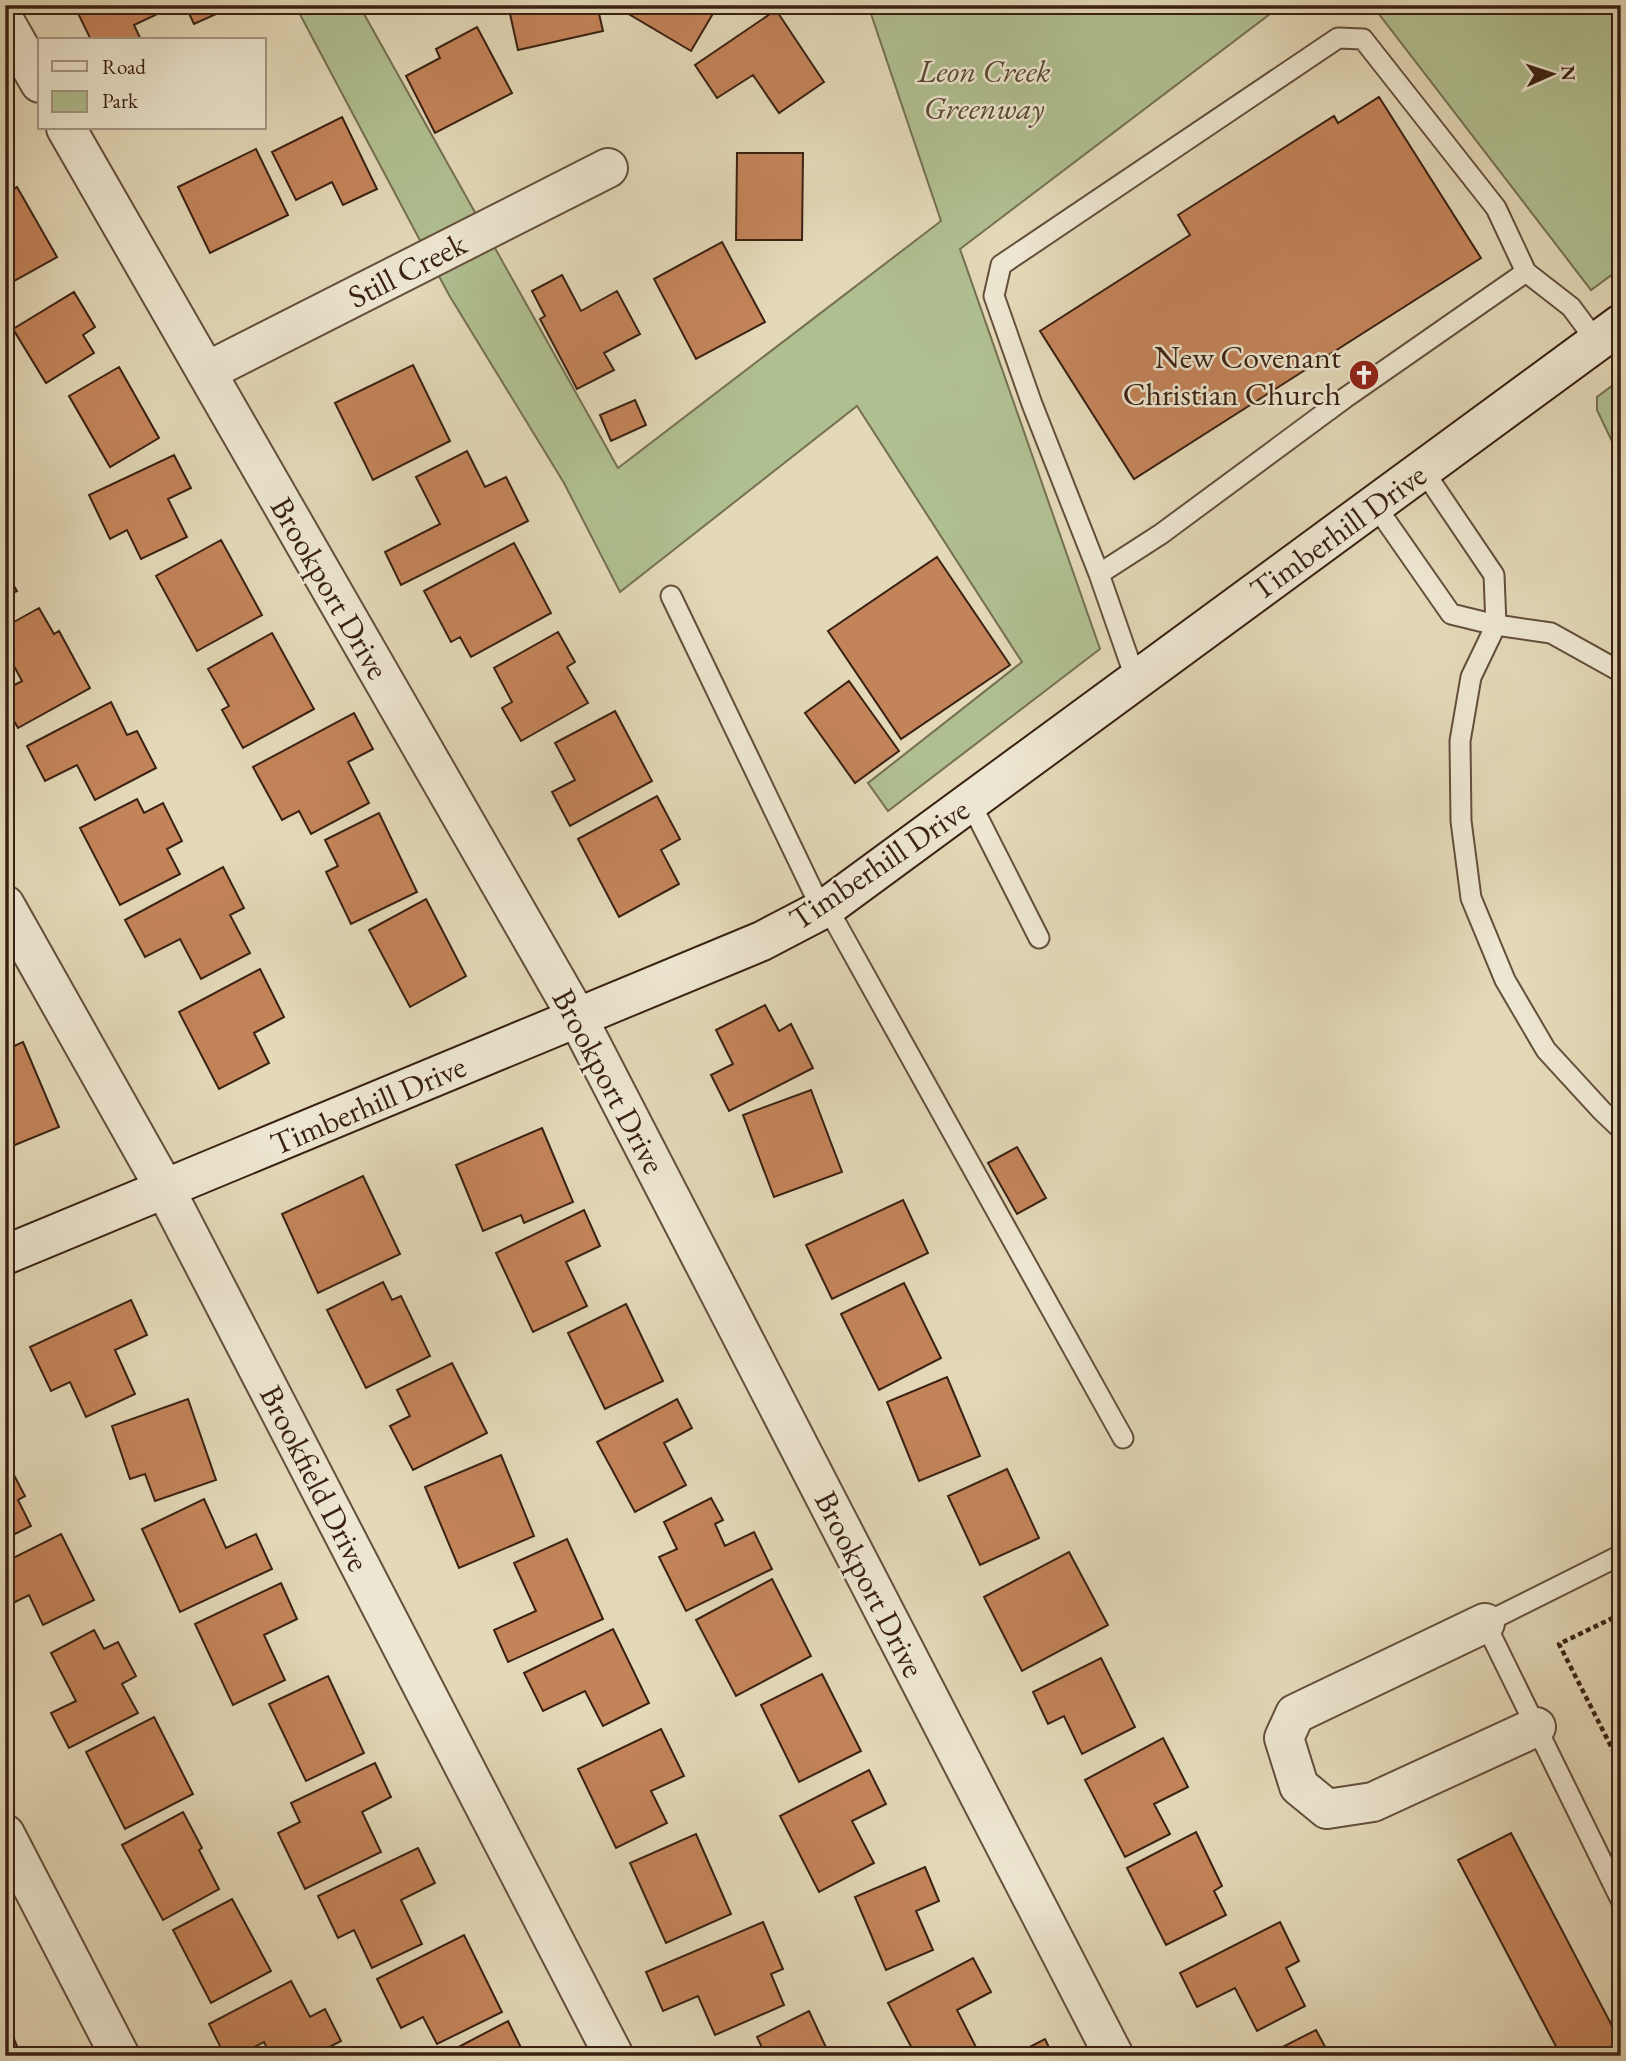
<svg xmlns="http://www.w3.org/2000/svg" width="1626" height="2061" font-family="'EB Garamond',serif">
  <rect width="100%" height="100%" fill="#e3d8b7"/>
  <filter id="stains"><feTurbulence type="fractalNoise" baseFrequency=".00286" numOctaves="4"/><feColorMatrix values="0 0 0 0 .2 0 0 0 0 .09 0 0 0 0 .02 0 0 0 .5 -.17"/></filter>
  <radialGradient id="worn" r=".72"><stop offset=".6" stop-color="#630" stop-opacity="0"/><stop offset="1" stop-color="#630" stop-opacity=".3"/></radialGradient>
  <!-- green -->
  <path fill="#b0bf90" stroke="#757052" stroke-width="2" d="M295,5h64l259,463 323,-247 -73,-216h490l-80,3 -318,241 140,400 -212,162 -20,-28 154,-121 -165,-256 -237,186 -56,-109 -115,-188z
    M1372,5h249v263l-30,22z
    M1621,379v81l-24,-50v-13z"/>
  <!-- building -->
  <path fill="#c4845a" stroke="#3a2113" stroke-width="2" d="M74,5h95l1,3 -36,17 7,15h-50z
    M185,5h51l-42,19z
    M508,5h89l6,26 -85,19z
    M618,5h100l-27,46 -74,-44z
    M776,10l48,72 -45,31 -26,-38 -36,23 -22,-33z
    M477,27l35,66 -77,40 -29,-57 34,-18 -4,-9z
    M1379,97l102,161 -347,221 -94,-148 150,-96 -12,-20 156,-99 4,7z
    M342,117l35,72 -34,16 -11,-23 -36,18 -24,-48z
    M256,149l32,66 -78,38 -32,-66z
    M737,153h66l-1,87h-66z
    M17,187l40,70 -52,29v-93z
    M722,242l43,80 -69,37 -42,-80z
    M562,275l19,36 36,-20 23,43 -36,19 10,17 -37,19 -37,-70 5,-3 -13,-25z
    M74,292l21,35 -12,8 11,18 -48,30 -33,-54z
    M413,365l37,76 -77,39 -38,-77z
    M119,367l40,71 -49,29 -41,-71z
    M635,400l11,25 -35,16 -11,-26z
    M467,451l18,36 21,-10 22,44 -127,64 -16,-33 55,-28 -24,-47z
    M174,455l17,33 -23,11 19,38 -46,22 -14,-29 -17,9 -21,-44z
    M221,540l41,75 -65,36 -41,-75z
    M514,543l37,70 -80,44 -11,-20 -9,5 -27,-51z
    M937,557l73,108 -109,74 -73,-108z
    M5,570l12,21 -12,6z
    M39,608l15,26 5,-3 31,57 -72,40 -13,-23v-15l17,-9 -8,-15 -9,5v-44z
    M558,632l17,30 -8,5 21,36 -67,38 -19,-33 10,-6 -18,-34z
    M272,633l42,76 -71,39 -21,-38 7,-4 -21,-37z
    M849,681l50,70 -44,32 -50,-70z
    M111,702l16,33 10,-4 19,37 -61,32 -18,-35 -32,16 -18,-35z
    M615,711l37,70 -82,45 -18,-34 23,-12 -20,-37z
    M354,713l19,36 -25,13 21,41 -58,31 -12,-23 -17,9 -29,-53z
    M657,796l23,43 -19,11 18,34 -60,33 -41,-78z
    M137,799l7,14 19,-10 19,38 -15,8 13,25 -60,31 -40,-77z
    M379,813l38,79 -66,32 -25,-52 12,-6 -13,-26z
    M223,867l21,41 -14,7 20,38 -49,26 -21,-40 -35,18 -20,-37z
    M426,899l40,77 -56,31 -41,-77z
    M260,969l24,48 -30,16 15,30 -50,26 -40,-77z
    M765,1005l14,26 12,-7 22,44 -84,43 -18,-36 22,-11 -17,-34z
    M23,1042l36,85 -54,22v-99z
    M811,1090l31,82 -68,25 -31,-82z
    M542,1128l31,74 -49,21 -3,-8 -38,16 -27,-66z
    M1017,1147l29,51 -29,16 -29,-51z
    M363,1176l37,78 -82,39 -36,-79z
    M903,1200l25,53 -96,46 -26,-54z
    M584,1210l16,36 -34,16 21,44 -54,26 -37,-79z
    M383,1282l9,18 9,-4 29,60 -64,32 -39,-78z
    M904,1283l37,75 -62,32 -38,-76z
    M131,1300l16,35 -32,15 20,44 -49,23 -16,-35 -19,9 -21,-44z
    M626,1304l37,77 -58,28 -37,-76z
    M452,1363l35,70 -74,37 -23,-44 20,-10 -13,-26z
    M947,1377l33,79 -61,25 -32,-79z
    M188,1399l28,81 -61,21 -10,-27 -15,5 -18,-53z
    M677,1399l15,29 -28,15 22,42 -51,27 -38,-70z
    M501,1455l33,81 -75,32 -34,-81z
    M5,1458l20,38 -7,4 13,26 -26,13z
    M1007,1469l32,69 -59,27 -32,-69z
    M711,1498l12,22 -8,4 10,22 29,-14 18,37 -86,42 -27,-54 18,-8 -13,-27z
    M204,1499l22,49 30,-14 16,35 -92,43 -38,-83z
    M61,1534l33,66 -51,25 -14,-30 -24,12v-45z
    M567,1539l36,80 -95,43 -14,-32 42,-19 -22,-48z
    M1069,1552l39,73 -86,46 -38,-74z
    M772,1579l39,77 -75,40 -40,-76z
    M281,1583l16,36 -33,16 21,45 -52,25 -38,-81z
    M613,1629l36,74 -46,23 -18,-35 -42,20 -19,-38z
    M94,1630l10,19 14,-7 18,34 -14,8 16,29 -69,35 -18,-35 25,-12 -25,-48z
    M1101,1658l34,69 -53,27 -18,-38 -16,8 -15,-32z
    M822,1674l39,77 -62,31 -38,-77z
    M328,1676l36,77 -58,28 -37,-77z
    M154,1717l39,77 -68,35 -39,-77z
    M661,1729l23,47 -33,15 16,32 -51,25 -38,-79z
    M1163,1738l25,49 -34,17 16,30 -45,23 -40,-77z
    M375,1763l16,34 -29,15 19,40 -76,37 -27,-56 22,-11 -9,-19z
    M869,1770l17,34 -34,17 22,42 -55,29 -39,-76z
    M183,1812l19,36 -3,2 20,39 -56,31 -41,-75z
    M1196,1832l26,54 -8,5 12,24 -60,30 -39,-77z
    M1511,1833l110,210v13h-60l-103,-196z
    M696,1834l35,80 -65,29 -36,-80z
    M418,1848l17,35 -34,17 21,44 -50,24 -18,-38 -16,8 -20,-42z
    M925,1867l14,34 -23,10 17,39 -47,20 -31,-73z
    M232,1899l39,72 -60,32 -38,-73z
    M763,1922l20,47 -12,5 13,31 -69,30 -17,-39 -35,15 -17,-39z
    M1280,1922l19,39 -13,7 19,38 -48,25 -22,-43 -38,19 -17,-34z
    M464,1935l38,77 -65,32 -14,-27 -22,11 -24,-49z
    M973,1958l18,34 -34,18 22,43 -5,3h-58l-28,-53z
    M291,1981l19,36 15,-8 16,32 -29,15h-41l-7,-14 -28,14h-11l-16,-32z
    M809,2011l21,45h-64l-9,-19z
    M5,2017l16,39h-16z
    M508,2021l17,35h-74l-2,-4z
    M1316,2030l14,26h-65z
    M1045,2039l8,17h-41z"/>
  <g fill="none" stroke-linecap="round" stroke-linejoin="round">
    <!-- lane casing -->
    <g stroke="#644f3c" stroke-width="23">
      <path id="lane" d="M1423,470l71,105 2,50 -25,52 -11,64 1,80 10,77 34,82 41,70 56,61 19,18
        M1375,505l76,109 45,11 55,8 70,39
        M1099,574l-67,-170 -38,-108 7,-31 337,-227 25,1 133,169 30,64
        M671,596l151,314
        M1136,680l-37,-106 62,-40 184,-136 181,-126 45,35 26,35
        M970,802l69,136
        M827,907l296,531
        M1621,1555l-136,68 136,277"/>
    </g>
    <!-- street casing -->
    <g stroke="#644f3c" stroke-width="42">
      <path id="street" d="M5,22l35,61
        M66,128l511,889 537,1039
        M206,372l402,-204
        M5,905l160,284 449,867
        M1485,1623l-190,91 -11,24 15,48 28,23 46,-7 163,-75
        M5,1834l115,222"/>
    </g>
    <!-- secondary casing -->
    <g stroke="#3a2113" stroke-width="42">
      <path id="secondary" d="M5,1255l757,-314 65,-34 794,-583"/>
    </g>
    <!-- path -->
    <path stroke="#3a2113" stroke-width="4.5" stroke-dasharray="5 3.5" stroke-linecap="butt" d="M1621,1614l-62,30 62,122"/>
    <!-- lane -->
    <use href="#lane" stroke="#ede6d0" stroke-width="19"/>
    <!-- street -->
    <use href="#street" stroke="#ede6d0" stroke-width="38"/>
    <!-- secondary -->
    <use href="#secondary" stroke="#ede6d0" stroke-width="38"/>
  </g>
  <!-- icons -->
  <defs>
    <g id="church-disc" transform="scale(1.575)"><circle r="9.5" fill="#8f2418" stroke="#ede6d0"/><path d="M-1.2-6h2.4v3.5h3.3v2.4h-3.3V6h-2.4V-.1h-3.3v-2.4h3.3Z" fill="#fff"/></g>
  </defs>
  <g fill-rule="evenodd">
    <use href="#church-disc" x="1364" y="375"/>
  </g>
  <g text-anchor="middle" stroke-width="5" stroke-linejoin="round" paint-order="stroke">
    <!-- park labels -->
    <g font-size="32" font-style="italic" fill="#584832" stroke="#ede6d0">
      <text x="984" y="82">Leon Creek<tspan x="984" dy="37">Greenway</tspan></text>
    </g>
    <!-- street labels -->
    <g font-size="32" fill="#3a2113" stroke="#ede6d0">
      <text transform="translate(407 270) rotate(-27)" y="11">Still Creek</text>
      <text transform="translate(1338 532) rotate(-36)" y="11">Timberhill Drive</text>
      <text transform="translate(330 588) rotate(60)" y="11">Brookport Drive</text>
      <text transform="translate(879 864) rotate(-34)" y="11">Timberhill Drive</text>
      <text transform="translate(609 1081) rotate(62)" y="11">Brookport Drive</text>
      <text transform="translate(368 1105) rotate(-23)" y="11">Timberhill Drive</text>
      <text transform="translate(315 1478) rotate(63)" y="11">Brookfield Drive</text>
      <text transform="translate(870 1584) rotate(63)" y="11">Brookport Drive</text>
    </g>
    <!-- poi labels -->
    <g font-size="32" fill="#3a2113" stroke="#ede6d0" text-anchor="end">
      <text x="1341" y="368">New Covenant<tspan x="1341" dy="37">Christian Church</tspan></text>
    </g>
  </g>
  <!-- margin -->
  <rect width="1626" height="2061" fill="none" stroke="#e3d8b7" stroke-width="28"/>
  <rect x="7" y="7" width="1612" height="2047" fill="none" stroke="#3a2113" stroke-width="3.5"/>
  <rect x="14" y="14" width="1598" height="2033" fill="none" stroke="#3a2113" stroke-width="2"/>
  <!-- legend -->
  <rect x="38" y="38" width="228" height="91" fill="#ede6d0" stroke="#a59784" stroke-width="2"/>
  <rect x="52" y="61" width="35" height="10" fill="#ede6d0" stroke="#a59784" stroke-width="2"/>
  <text x="102" y="74" font-size="21" fill="#3a2113">Road</text>
  <rect x="52" y="91" width="35" height="21" fill="#b0bf90" stroke="#a59784" stroke-width="2"/>
  <text x="102" y="108" font-size="21" fill="#3a2113">Park</text>
  <!-- north arrow -->
  <g transform="translate(1552 74) rotate(87)" stroke="#ede6d0" stroke-width="5" paint-order="stroke">
  <path d="M0-5L12 26L0 18L-12 26Z" fill="#3a2113"/>
  <text y="-10" font-size="19" font-weight="bold" text-anchor="middle" fill="#3a2113">N</text>
  </g>
  <rect width="100%" height="100%" filter="url(#stains)"/>
  <rect width="100%" height="100%" fill="url(#worn)"/>
</svg>
